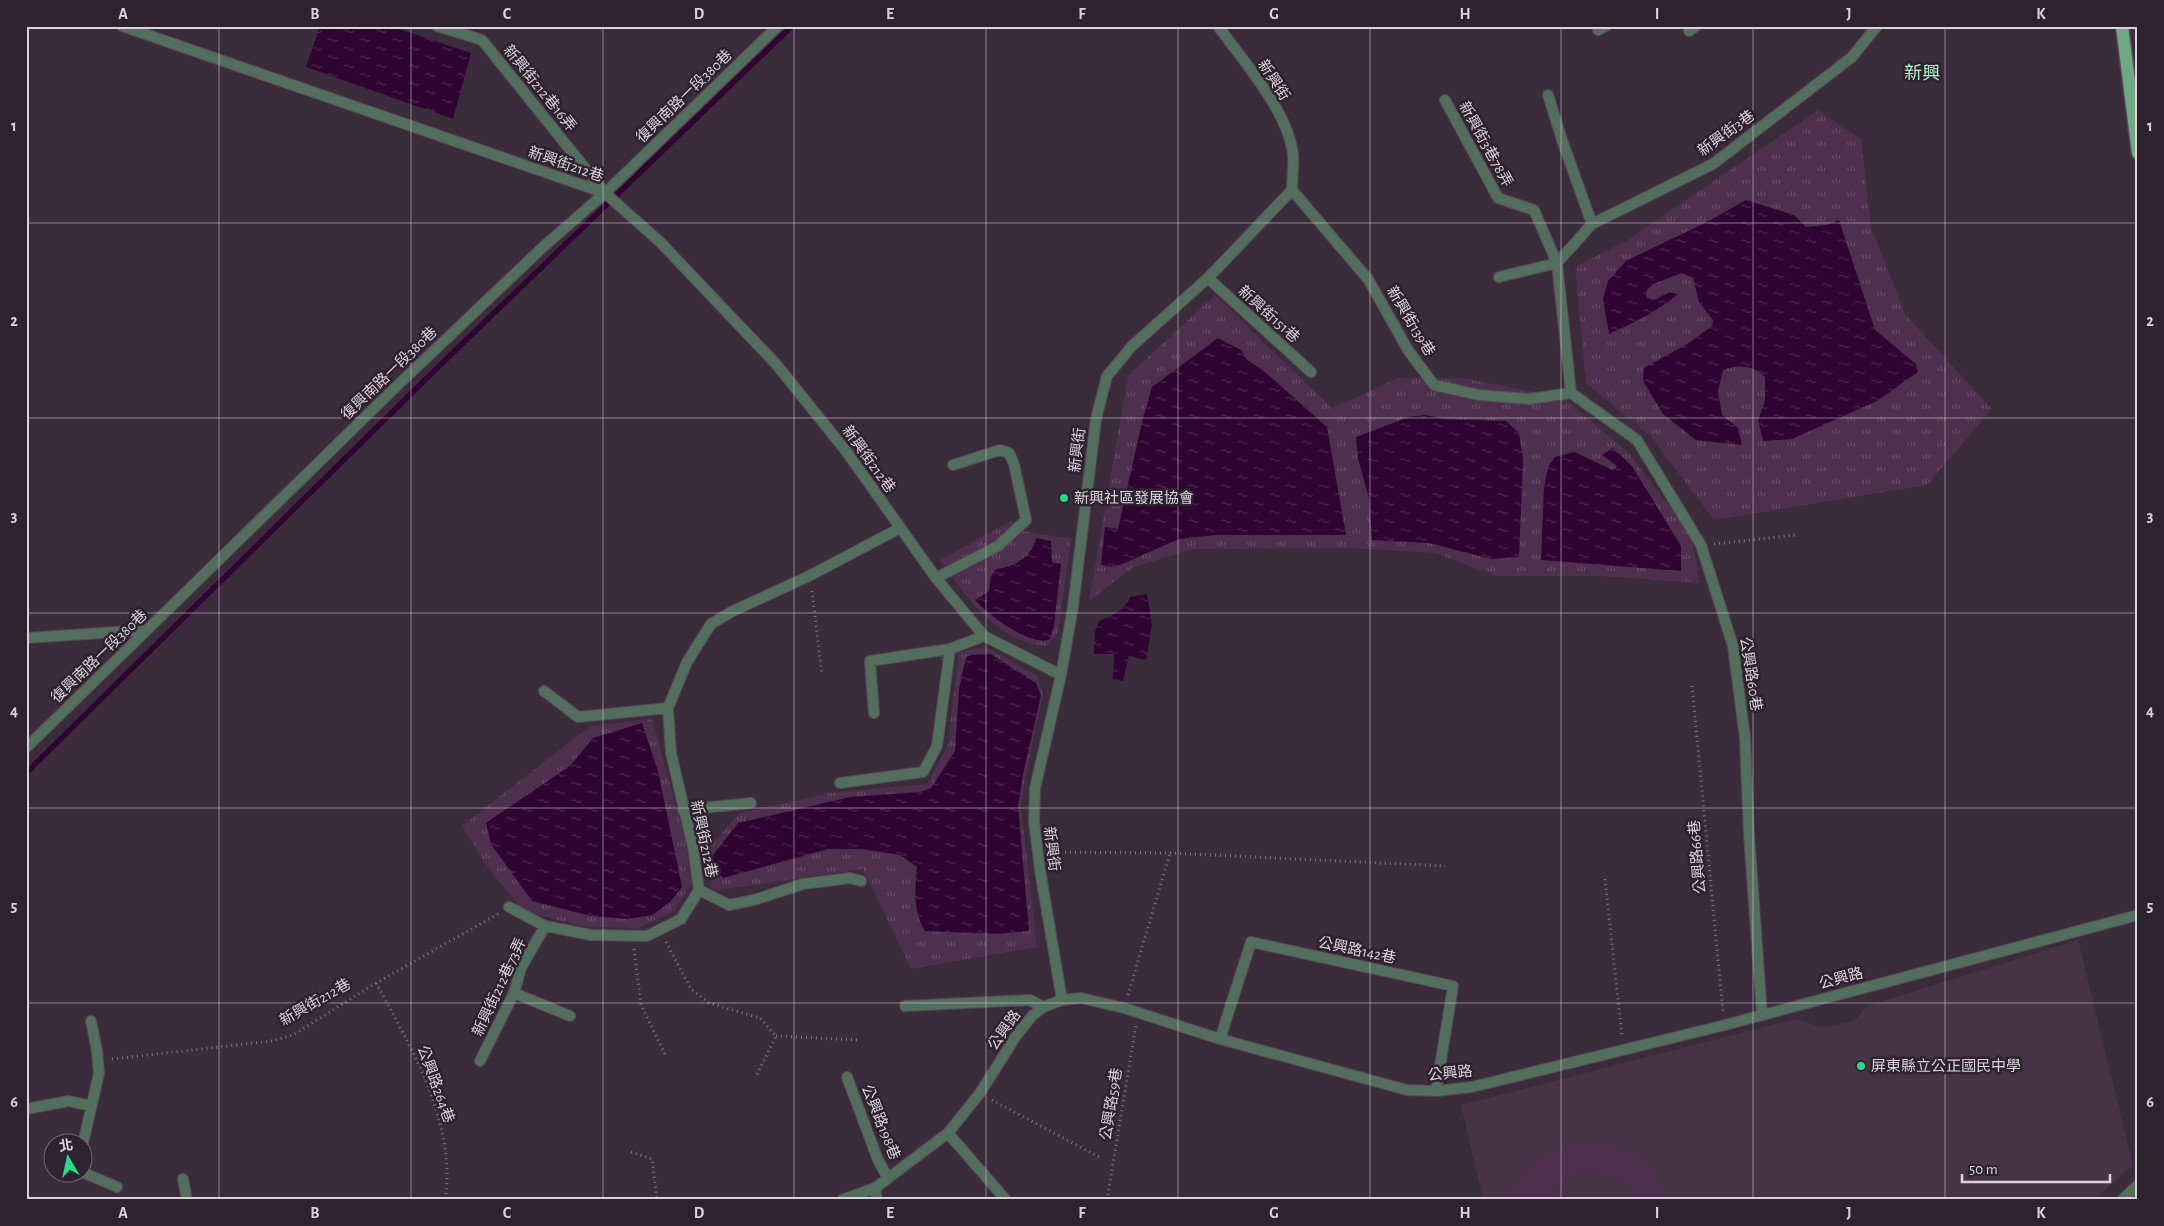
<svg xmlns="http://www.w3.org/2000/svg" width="2164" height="1226" font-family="'Alegreya Sans','Noto Sans TC',sans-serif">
  <defs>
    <pattern id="grass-tufts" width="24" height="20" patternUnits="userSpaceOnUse" patternTransform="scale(1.25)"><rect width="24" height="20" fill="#4e2f4e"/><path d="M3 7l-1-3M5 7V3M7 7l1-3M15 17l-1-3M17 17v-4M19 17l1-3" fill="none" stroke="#674c67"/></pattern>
    <pattern id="water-ripples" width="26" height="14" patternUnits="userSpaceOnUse" patternTransform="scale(1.25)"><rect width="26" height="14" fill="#300432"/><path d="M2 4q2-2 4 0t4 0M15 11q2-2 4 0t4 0" fill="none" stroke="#4d284f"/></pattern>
  </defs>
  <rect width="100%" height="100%" fill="#3a2c3a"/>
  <!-- built -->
  <path fill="#463446" d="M2078,940l55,225 -40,35h-610l-22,-95 334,-86 26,8 32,-5 14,-16z"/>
  <!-- grass -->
  <path fill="url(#grass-tufts)" d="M1818,110l43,29 10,88 34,87 87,95 -65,76 -213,35 -62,-82 -66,-55 -11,-116 51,-26z
    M1215,295l116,112 20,-7 46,-22h66l101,20 65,55 62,82 9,48 -98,-7h-106l-60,-23 -84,-5 -160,1 -60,19 -43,33 39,-225z
    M1011,521l11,10 49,8 -13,93 -11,14c-8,-1 -19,-2 -27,-6 -35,-17 -58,-48 -80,-80z
    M985,647l52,28 6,19 -17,79 -5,36 16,138 -126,22 -48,-100 -151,22 -8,-38 36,-40 90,-20 97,-9 21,-39 11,-94z
    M652,719l33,120 7,43 -18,29 -35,17 -54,-1 -62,-16 -34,-42 -27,-43 128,-100z"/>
  <!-- garden -->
  <path fill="#4e2f4e" d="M1578,1142c47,5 74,7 90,58h-30c-6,-20 -38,-31 -57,-28 -11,1 -28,18 -32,28h-32l-3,-14 16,-22 23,-13z"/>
  <!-- water -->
  <path fill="url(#water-ripples)" d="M320,26h70l81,27 -18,66 -147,-52z
    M1746,200l48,15 12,12 21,-2 12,-5 36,110 41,34 2,8 -41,29 -85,38 -29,2 -5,-21 7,-19v-24c-11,-12 -28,-13 -42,-7l-5,21 4,24 16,13 4,17 -46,-5 -33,-26 -20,-33 1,-13 43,-24 25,-18 1,-6 -14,-18 -6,-24 -11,-5 -29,11 -7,7 1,7 7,2 16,-8 8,2c-21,18 -45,29 -69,40l-6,-35 5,-18 18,-20 83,-40z
    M1218,338l23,12 5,9 20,14 61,54 19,108h-130l-37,4 -64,28 -14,-2 4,-38 13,2 25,-111 9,-31z
    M1425,415l20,4 61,2 13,12 4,27 -4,97 -28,2 -62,-16 -57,-3 -3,-41 -11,-41 -2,-21 53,-20z
    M1613,448l19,18 49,80v25l-140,-11 3,-72 4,-21 7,-10 19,-5 39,18 4,-4 -15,-11z
    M1036,538l15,3 1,21 9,2 -7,62 -4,13c-18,9 -63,-25 -75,-39l14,-9 2,-15 5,-7c17,-2 37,-12 40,-31z
    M1147,594l5,31 -6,35 -17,-4 -6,25 -10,-2 1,-25h-20l1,-22 4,-11c12,-5 27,-11 31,-24z
    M991,654l45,29 5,12 -18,80 -5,31 11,125 -31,3 -73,-3c-12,-18 -10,-43 -8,-64l-17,-12 -38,-6h-34l-105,29 -8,-8 -2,-15 25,-32 112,-26 70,-5 11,-4 24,-37 4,-62 7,-32 5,-2z
    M642,723l16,48 24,116 -12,15 -17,13 -27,4 -35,-3 -59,-15 -41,-57 -5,-21 85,-58 22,-27z"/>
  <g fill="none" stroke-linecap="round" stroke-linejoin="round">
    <!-- stream -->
    <path stroke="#300432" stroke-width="5.5" d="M26,773l410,-404 356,-343"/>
    <!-- service casing -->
    <g stroke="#574a57" stroke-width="12">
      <path id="service" d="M437,26l45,14 123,153
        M1218,26c25,35 71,86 75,129 1,11 -1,23 -1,35l-84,88 103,94
        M1598,30l8,-4
        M1689,31l7,-5
        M1548,95l14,45 30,84
        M1445,100l53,98 36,12 23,53 14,130
        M1292,190l76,89 40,71 26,35 45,10 50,4 42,-6
        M1499,277l58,-14 35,-39 121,-60 139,-107 25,-31
        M1571,393l66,47 64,105 32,101 12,92 4,96 13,181
        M936,578l62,-32 28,-26 -12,-56 -5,-11 -9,-3 -47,15
        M544,691l34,26 90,-9
        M874,713l-4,-52 80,-12
        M840,783l83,-11 14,-26 13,-97 34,-13
        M683,810l68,-7
        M699,890l30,15 25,-5 49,-16 47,-6 11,3
        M509,907l36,19 46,9 56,1 34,-17 18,-29 -6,-43 -22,-94 -3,-45 19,-46 24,-38 20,-12 80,-37 89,-47
        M514,993l56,23
        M905,1006l125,-6 13,7
        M1220,1039l31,-97 202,44 -17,105
        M480,1061l34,-68 7,-25 24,-42
        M847,1077l31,83 10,18
        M26,1109l43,-8 22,5
        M948,1133l58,67
        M82,1148l17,-75 -2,-22 -6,-30
        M82,1172l35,15
        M183,1179l4,21
        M875,1188l2,12"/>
    </g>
    <!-- minor casing -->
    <g stroke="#574a57" stroke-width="12">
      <path id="minor" d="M122,26l483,167 55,49 116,122 70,87 90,127 48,58 77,39
        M26,638l121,-8
        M26,748l375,-366 142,-135 62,-54 173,-167
        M1062,1000l-22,-130 -6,-49 1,-33 26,-113 12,-68 23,-188 11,-43 25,-30 76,-68
        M842,1200l33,-12 73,-55 32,-40 36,-57 16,-20 11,-9 19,-7 19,-2 43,10 96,31 187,51 29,1 36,-4 253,-62 413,-110
        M2122,1200l16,-15"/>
    </g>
    <!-- primary casing -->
    <g stroke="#574a57" stroke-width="15">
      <path id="primary" d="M2122,26l16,127"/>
    </g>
    <!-- path -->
    <path stroke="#847884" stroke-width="3" stroke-dasharray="1 4" stroke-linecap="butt" d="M1714,544l82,-9
      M812,591l10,84
      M1692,686l31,326
      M1050,852l120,1 275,13
      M1605,879l17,158
      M666,942l25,47 18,14 51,15 16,18 -20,41
      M634,949l7,56 24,49
      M376,983c35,64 81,141 69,217
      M1128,995l42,-142
      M776,1036l83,4
      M112,1059l160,-18 21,-6 83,-52 122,-69
      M992,1100l107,57
      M631,1152l21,7 5,41
      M1107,1200l29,-175"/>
    <!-- service -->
    <use href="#service" stroke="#536e5c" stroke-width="10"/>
    <!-- minor -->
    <use href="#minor" stroke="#536e5c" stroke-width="10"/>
    <!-- primary -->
    <use href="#primary" stroke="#70a885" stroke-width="12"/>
  </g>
  <!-- grid -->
  <path fill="none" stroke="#dbd2db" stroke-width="1" stroke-opacity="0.55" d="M219,26v1174M411,26v1174M603,26v1174M794,26v1174M986,26v1174M1178,26v1174M1370,26v1174M1561,26v1174M1753,26v1174M1945,26v1174M26,223h2112M26,418h2112M26,613h2112M26,808h2112M26,1003h2112"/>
  <!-- markers -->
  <g fill="#29d885" stroke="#2f222f" stroke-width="2">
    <circle cx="1064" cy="498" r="5"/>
    <circle cx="1861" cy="1066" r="5"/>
  </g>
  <g text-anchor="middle" stroke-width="5" stroke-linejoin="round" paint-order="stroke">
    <!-- street labels -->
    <g font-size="15" fill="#dbd2db" stroke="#2f222f">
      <text transform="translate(1274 80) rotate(57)" y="5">新興街</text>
      <text transform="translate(540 88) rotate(51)" y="5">新興街212巷16弄</text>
      <text transform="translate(684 96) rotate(-44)" y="5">復興南路一段380巷</text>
      <text transform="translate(1726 133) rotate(-36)" y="5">新興街3巷</text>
      <text transform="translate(1486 144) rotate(61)" y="5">新興街3巷78弄</text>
      <text transform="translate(566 164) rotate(19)" y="5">新興街212巷</text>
      <text transform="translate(1269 314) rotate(42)" y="5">新興街151巷</text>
      <text transform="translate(1411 321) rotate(59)" y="5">新興街139巷</text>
      <text transform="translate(389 373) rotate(-44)" y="5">復興南路一段380巷</text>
      <text transform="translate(1077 450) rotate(-83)" y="5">新興街</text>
      <text transform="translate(869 459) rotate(54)" y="5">新興街212巷</text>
      <text transform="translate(99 656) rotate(-44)" y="5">復興南路一段380巷</text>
      <text transform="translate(1751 674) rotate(81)" y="5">公興路60巷</text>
      <text transform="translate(704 839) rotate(78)" y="5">新興街212巷</text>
      <text transform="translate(1052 849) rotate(83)" y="5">新興街</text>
      <text transform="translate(1697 857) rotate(-95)" y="5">公興路66巷</text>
      <text transform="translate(1357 950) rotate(12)" y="5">公興路142巷</text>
      <text transform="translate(1841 978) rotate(-15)" y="5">公興路</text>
      <text transform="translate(499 987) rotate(-65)" y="5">新興街212巷73弄</text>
      <text transform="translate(315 1002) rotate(-30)" y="5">新興街212巷</text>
      <text transform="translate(1004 1030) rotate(-55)" y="5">公興路</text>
      <text transform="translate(1450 1073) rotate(-6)" y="5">公興路</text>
      <text transform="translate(436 1084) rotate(70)" y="5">公興路264巷</text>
      <text transform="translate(1111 1104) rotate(-81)" y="5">公興路59巷</text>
      <text transform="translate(881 1122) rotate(68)" y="5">公興路198巷</text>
    </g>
    <!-- poi labels -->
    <g font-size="15" fill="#dbd2db" stroke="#2f222f" text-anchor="start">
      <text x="1074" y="503">新興社區發展協會</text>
      <text x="1871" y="1071">屏東縣立公正國民中學</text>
    </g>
    <!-- quarter labels -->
    <g font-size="18" fill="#acf8c8" stroke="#2f222f">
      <text x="1922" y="79">新興</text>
    </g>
  </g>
  <!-- border -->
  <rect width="2164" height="1226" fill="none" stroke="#2f222f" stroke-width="55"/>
  <!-- north arrow -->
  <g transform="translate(68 1158) rotate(351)"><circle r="24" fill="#2f222f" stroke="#746874"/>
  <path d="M0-4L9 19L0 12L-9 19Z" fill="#29d885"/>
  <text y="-8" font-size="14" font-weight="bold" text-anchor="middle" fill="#dbd2db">北</text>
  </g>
  <!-- scale -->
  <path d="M1962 1174v8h148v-8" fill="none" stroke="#dbd2db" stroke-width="2.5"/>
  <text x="1969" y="1174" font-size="15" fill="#dbd2db" stroke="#2f222f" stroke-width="4" paint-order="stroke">50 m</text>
  <rect x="28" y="28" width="2108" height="1170" fill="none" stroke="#dbd2db" stroke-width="2"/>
  <g font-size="16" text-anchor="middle" font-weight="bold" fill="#dbd2db">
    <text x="123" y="19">A</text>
    <text x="315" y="19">B</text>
    <text x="507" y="19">C</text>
    <text x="699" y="19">D</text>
    <text x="890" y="19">E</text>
    <text x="1082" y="19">F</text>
    <text x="1274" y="19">G</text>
    <text x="1465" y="19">H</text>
    <text x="1657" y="19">I</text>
    <text x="1849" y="19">J</text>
    <text x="2041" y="19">K</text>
    <text x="14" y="131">1</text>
    <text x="2150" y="131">1</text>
    <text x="14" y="326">2</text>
    <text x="2150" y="326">2</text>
    <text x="14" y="521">3</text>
    <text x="2150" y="521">3</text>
    <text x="14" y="716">4</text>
    <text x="2150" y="716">4</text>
    <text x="14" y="911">5</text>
    <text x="2150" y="911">5</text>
    <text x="14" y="1107">6</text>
    <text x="2150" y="1107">6</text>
    <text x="123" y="1218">A</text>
    <text x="315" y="1218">B</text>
    <text x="507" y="1218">C</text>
    <text x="699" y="1218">D</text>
    <text x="890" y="1218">E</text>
    <text x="1082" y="1218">F</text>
    <text x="1274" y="1218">G</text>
    <text x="1465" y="1218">H</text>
    <text x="1657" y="1218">I</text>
    <text x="1849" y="1218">J</text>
    <text x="2041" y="1218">K</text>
  </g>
</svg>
